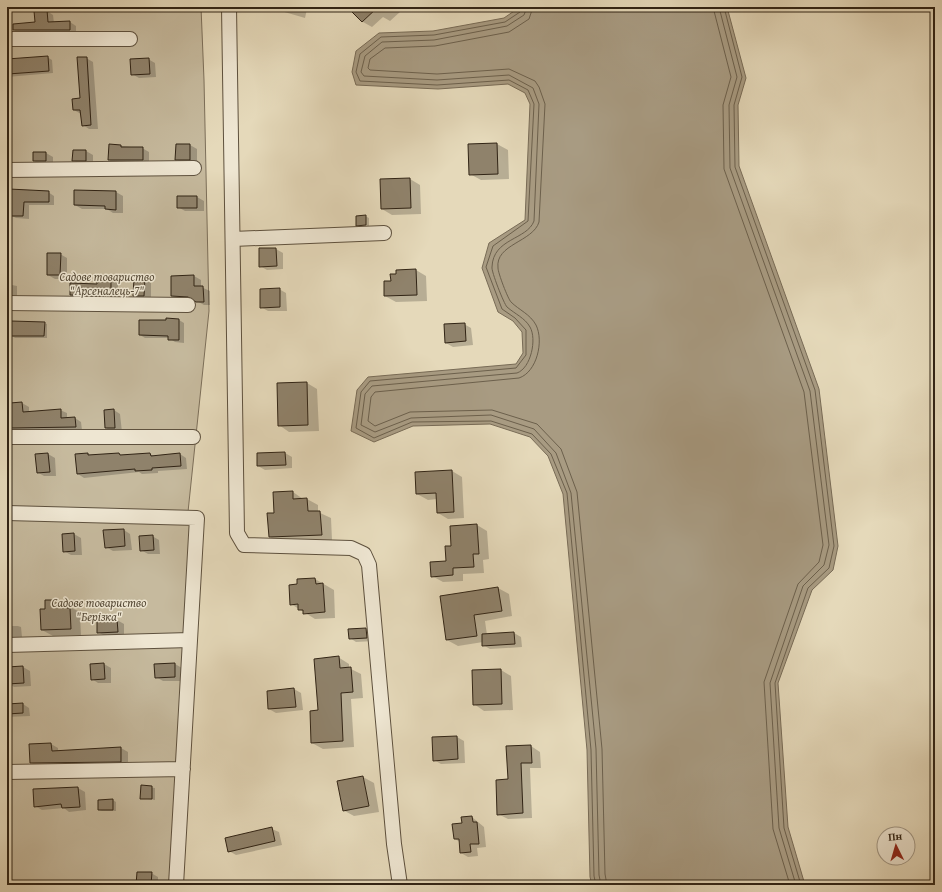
<svg xmlns="http://www.w3.org/2000/svg" width="942" height="892" font-family="'Gentium Book Plus',serif">
  <rect width="100%" height="100%" fill="#e5d9ba"/>
  <filter id="stains"><feTurbulence type="fractalNoise" baseFrequency=".005" numOctaves="4"/><feColorMatrix values="0 0 0 0 .2 0 0 0 0 .09 0 0 0 0 .02 0 0 0 .5 -.17"/></filter>
  <radialGradient id="worn" r=".72"><stop offset=".6" stop-color="#630" stop-opacity="0"/><stop offset="1" stop-color="#630" stop-opacity=".3"/></radialGradient>
  <!-- green -->
  <path fill="#c6ba9e" stroke="#7c6f5a" d="M7,7h194l3,73 5,231 -21,201 -181,-2z
    M197,518l-27,367h-163v-366z"/>
  <!-- water -->
  <path fill="#a89b82" stroke="#786b56" d="M520,7h207l19,71 -8,27 1,61 80,223 19,157 -5,24 -21,20 -34,93 10,144 17,58h-213l-2,-8 -3,-127 -24,-256 -15,-38 -18,-19 -40,-13 -77,2 -39,16 -23,-11 6,-41 11,-13 148,-13 7,-11 -1,-21 -9,-11 -15,-9 -16,-44 7,-25 36,-23 5,-116 -5,-11 -17,-9 -70,5 -82,-4 -4,-13 4,-21 23,-18 54,-2 71,-13z"/>
  <!-- shadow -->
  <path fill="#0003" d="M274,7h42l-1,4 -8,-2 -2,9 -24,-7z
    M351,7h44l5,5 -10,9 -7,-4 -11,10 -9,-5 -13,-14z
    M47,11l6,4 1,8 16,-1 6,4v8h-56l-6,-4 22,-7v-11z
    M47,57l5,3 1,13 -46,4v-17z
    M86,58l7,4 5,67h-9l-6,-4 -2,-11 -7,-4 7,-11z
    M148,59l7,4 1,14 -17,1 -7,-4z
    M497,144l11,6 1,29 -28,1 -11,-6 -1,-29z
    M110,145l32,3 7,4v11l-33,1 -7,-4z
    M177,145h13l7,4v14h-14l-7,-4z
    M86,151l7,4v9h-13l-7,-4z
    M46,153l7,4v7l-12,1 -7,-4z
    M410,179l10,6 1,29 -29,1 -10,-6z
    M10,190l38,2 6,4v9h-25v14l-13,-1 -6,-3z
    M75,191l41,1 7,4v17h-10l-6,-4h-25l-7,-4z
    M178,197h19l7,4v10h-19l-7,-4z
    M365,216l4,2v8l-12,-1z
    M276,249l7,4v16l-16,1 -7,-4z
    M60,254l7,4v21h-12l-7,-4z
    M416,270l10,6 1,25 -31,1 -11,-6 12,-21z
    M194,276l7,4v7l9,4v14h-6l-9,-5h-16l-7,-4z
    M98,277h13l7,4v18h-40l-7,-4 27,-10z
    M144,279l7,4v16h-10l-7,-4z
    M7,284l10,2v10h-10z
    M279,289l7,4 1,18h-19l-7,-4z
    M179,320l5,3v20l-9,-1 -6,-4h-24l-5,-3z
    M44,323l3,1v14h-32l-3,-2z
    M464,324l7,4 2,17 -20,2 -7,-4z
    M307,383l10,6 2,42 -30,1 -10,-7z
    M22,403l7,4v5l31,-2 7,3v6l8,-1 6,4 1,8 -63,2 -7,-4z
    M114,410l6,4 2,18h-9l-7,-4z
    M285,453l7,4v11l-27,2 -7,-4z
    M48,454l7,4 1,18h-12l-7,-4z
    M88,454l3,2 28,-2 4,2 27,-2 5,3 25,-3 6,4 1,11 -29,2v2l-16,1 -3,-2 -55,6 -6,-4z
    M452,471l10,6 2,41 -16,1 -10,-6 -1,-14 -9,1 -11,-6z
    M293,492l10,7h4l11,6v7l13,6 1,22 -52,3 -10,-6 5,-23z
    M477,525l10,6 2,28 -6,1 1,13 -21,1v7l-20,1 -11,-6 15,-14 5,-16z
    M124,530l6,4 2,16 -19,1 -7,-4z
    M74,534l7,4 1,17h-11l-7,-4z
    M152,536l7,4 1,14h-12l-7,-4z
    M315,579l19,11 1,28 -20,1 -24,-15z
    M498,588l11,6 3,22 -27,5 2,14 27,-2 7,4 1,10 -32,2 -7,-4v-3l-25,4 -11,-6 -6,-44z
    M57,601l21,10 2,4 1,20 -28,1 -11,-6z
    M117,620l7,4v12h-19l-7,-4z
    M7,626h11l3,1 1,10 -15,2z
    M366,629l7,4 1,8 -18,1 -6,-4z
    M338,657l11,7v4l12,6 2,24 -12,1 3,48 -31,2 -11,-6 7,-32z
    M104,664l7,4v15h-13l-6,-4z
    M175,664l7,4v13h-19l-7,-4z
    M23,667l7,4 1,15 -17,1 -7,-4v-15z
    M501,670l10,6 2,34 -29,1 -10,-7z
    M294,689l7,4 2,17 -27,3 -7,-4 -1,-17z
    M23,704l6,4 1,8 -23,1v-12z
    M457,737l7,4 1,22 -24,1 -7,-4z
    M51,744l7,4v4l63,-4 7,4v13l-90,1 -7,-3 -1,-18z
    M531,746l9,6 1,16h-11l2,50 -24,1 -10,-5 11,-34z
    M363,777l11,6 5,29 -25,4 -11,-6 -5,-28z
    M142,786l13,2v12l-14,-2z
    M78,788l7,4 1,18 -17,2 -5,-4 -22,2 -7,-4z
    M113,800l3,2v9h-14l-3,-1z
    M472,817l12,10 2,20 -9,1 1,8 -10,1 -7,-4 -1,-11 -5,-3 8,-15z
    M272,829l7,3 3,13 -46,10 -7,-4z
    M151,873l7,4v8h-21z
    M111,881l7,4h-21v-3z"/>
  <g fill="none" stroke-linecap="round" stroke-linejoin="round">
    <!-- shore -->
    <path stroke="#6c604c" stroke-width="1" d="M522,7l-2,5 -15,10 -71,13 -53,2 -21,17 -4,18 4,9 77,4 72,-5 19,10 6,14 -6,117 -35,25 -7,21 16,42 13,9 11,12v25l-10,13 -146,13 -9,11 -5,36 18,10 38,-16 79,-1 41,13 19,20 16,39 24,257 3,126 2,9
      M527,7l-3,8 -17,11 -73,14 -52,2 -17,14 -4,16 3,4 73,4 72,-5 24,13 6,16 -5,117c-7,19 -41,17 -42,46 -1,4 12,37 15,40 8,7 18,11 23,20 7,12 1,41 -13,46l-145,13 -7,8 -4,31 14,7 36,-14 80,-3 43,14 22,24 15,40 25,256 3,126 2,10
      M533,7l-4,12 -20,13 -74,14 -50,2 -15,11 -2,9 2,2 67,4 72,-5 26,12 4,6 6,17 -6,118c-6,20 -44,22 -41,46 0,5 10,31 13,34 8,8 19,12 25,23 8,16 1,47 -17,53l-144,14 -4,5 -3,24 7,5 35,-14 82,-2 45,14 24,25 16,43 25,257 3,125 2,11
      M713,7l18,70 -8,28 1,64 80,223 19,153 -4,17 -21,22 -34,98 9,147 17,56
      M719,7l18,70 -8,28 1,63 80,223 19,154 -5,20 -21,21 -33,97 9,145 17,57
      M724,7l18,70 -8,28 1,62 80,223 19,156 -5,22 -21,20 -33,95 9,145 17,57"/>
  </g>
  <!-- building -->
  <path fill="#8f826b" stroke="#312415" d="M347,7h31l-16,15z
    M47,10l1,12 22,-1v9h-57v-6l22,-2 -1,-11z
    M48,56l1,15 -41,3 -1,-15z
    M77,57h10l4,68 -9,1 -2,-16h-7l-1,-11 8,-1z
    M149,58l1,16 -19,1 -1,-16z
    M497,143l1,31 -29,1 -1,-31z
    M109,144l12,1v2h22v13h-35z
    M176,144h14v16h-15z
    M73,150h13v11h-14z
    M33,152h13v9h-13z
    M410,178l1,30 -30,1 -1,-30z
    M9,189l40,2v11h-25l-1,14h-14z
    M74,190l42,1v19l-11,-1v-3l-31,-1z
    M177,196h20v12h-20z
    M366,215v10l-10,1v-10z
    M259,248h17l1,18 -18,1z
    M47,253h14l-1,22h-13z
    M416,269l1,26 -33,1v-15h7l-1,-7h6v-4z
    M97,275l14,1v20l-41,-1v-12l27,1z
    M194,275v11h9l1,16h-8l-8,-5 -17,-1v-20z
    M134,278h11l-1,18h-11z
    M280,288v19l-20,1v-19z
    M166,318l13,1v21h-11v-4l-29,-1v-15h27z
    M11,321l34,1 -1,14h-33z
    M465,323l1,18 -21,2 -1,-19z
    M307,382l1,43 -30,1 -1,-43z
    M22,402l1,10 38,-3v9l14,-1 1,10 -65,1 -1,-25z
    M114,409l1,19h-10l-1,-18z
    M285,452l1,13 -29,1v-13z
    M48,453l2,19 -13,1 -2,-19z
    M88,453v2l31,-2 1,2 30,-2 1,3 29,-3 1,13 -29,2v2l-17,1v-2l-58,5 -2,-20z
    M452,470l2,42 -17,1 -1,-20 -20,1 -1,-22z
    M293,491v8l14,-1 1,13h12l2,24 -53,2 -2,-24h7l-1,-21z
    M477,524l2,30h-6l1,13 -21,1v7l-22,2 -1,-15 16,-1 -1,-15h6l-1,-20z
    M124,529l1,17 -20,2 -2,-18z
    M74,533l1,18 -12,1 -1,-18z
    M153,535l1,15 -14,1 -1,-15z
    M315,578l1,6 7,-1 2,29 -22,2v-4h-5v-6l-8,1 -1,-20 8,-1v-5z
    M498,587l4,24 -28,4 3,21 -31,4 -6,-44z
    M45,600h13v4h9v4h3l1,21 -30,1 -1,-21h5z
    M117,619l1,13 -21,1v-13z
    M366,628l1,10 -18,1 -1,-10z
    M514,632l1,12 -33,2v-12z
    M339,656l1,12 11,-1 2,25 -12,1 2,48 -32,2 -1,-32 8,-1 -4,-51z
    M104,663l1,16 -14,1 -1,-16z
    M175,663v14l-20,1 -1,-14z
    M23,666l1,17 -17,1v-17z
    M501,669l1,35 -29,1 -1,-35z
    M294,688l2,19 -28,2 -1,-18z
    M23,703v10l-16,1v-10z
    M457,736l1,23 -25,2 -1,-24z
    M51,743l1,8 69,-4v15l-91,1 -1,-19z
    M531,745l1,18h-11l2,50 -26,2 -1,-35 12,-1 -2,-33z
    M363,776l6,30 -26,5 -6,-30z
    M141,785l11,1v13h-12z
    M78,787l2,20 -18,1 -1,-4 -27,3 -1,-18z
    M113,799v11h-15v-10z
    M472,816l1,6h4l2,22h-9l1,8 -11,1 -1,-14h-5l-2,-15 10,-1 -1,-6z
    M272,827l3,14 -47,11 -3,-14z
    M137,872h15l-1,13h-15z"/>
  <g fill="none" stroke-linecap="round" stroke-linejoin="round">
    <!-- minor casing -->
    <g stroke="#5e513e" stroke-width="16">
      <path id="minor" d="M229,7l8,526 7,12 107,3 13,6 5,11 25,279 6,41
        M7,39h123
        M7,170l187,-2
        M233,239l151,-6
        M7,303l181,2
        M7,437h186
        M7,513l190,5 -21,367
        M7,645l183,-5
        M7,772l176,-3"/>
    </g>
    <!-- minor -->
    <use href="#minor" stroke="#eee6d2" stroke-width="14"/>
  </g>
  <g text-anchor="middle" stroke-width="3" stroke-linejoin="round" paint-order="stroke">
    <!-- park labels -->
    <g font-size="12" font-style="italic" fill="#564a37" stroke="#eee6d2">
      <text x="107" y="281">Садове товариство<tspan x="107" dy="14">"Арсеналець-7"</tspan></text>
      <text x="99" y="607">Садове товариство<tspan x="99" dy="14">"Берізка"</tspan></text>
    </g>
  </g>
  <!-- margin -->
  <rect width="942" height="892" fill="none" stroke="#e5d9ba" stroke-width="24"/>
  <rect x="8" y="8" width="926" height="876" fill="none" stroke="#312415" stroke-width="2"/>
  <rect x="12" y="12" width="918" height="868" fill="none" stroke="#312415"/>
  <!-- north arrow -->
  <g transform="translate(896 846) rotate(355)"><circle r="19" fill="#eee6d2" stroke="#a29886"/>
  <path d="M0-3L7 15L0 10L-7 15Z" fill="#8f2418"/>
  <text y="-6" font-size="11" font-weight="bold" text-anchor="middle" fill="#312415">Пн</text>
  </g>
  <rect width="100%" height="100%" filter="url(#stains)"/>
  <rect width="100%" height="100%" fill="url(#worn)"/>
</svg>
